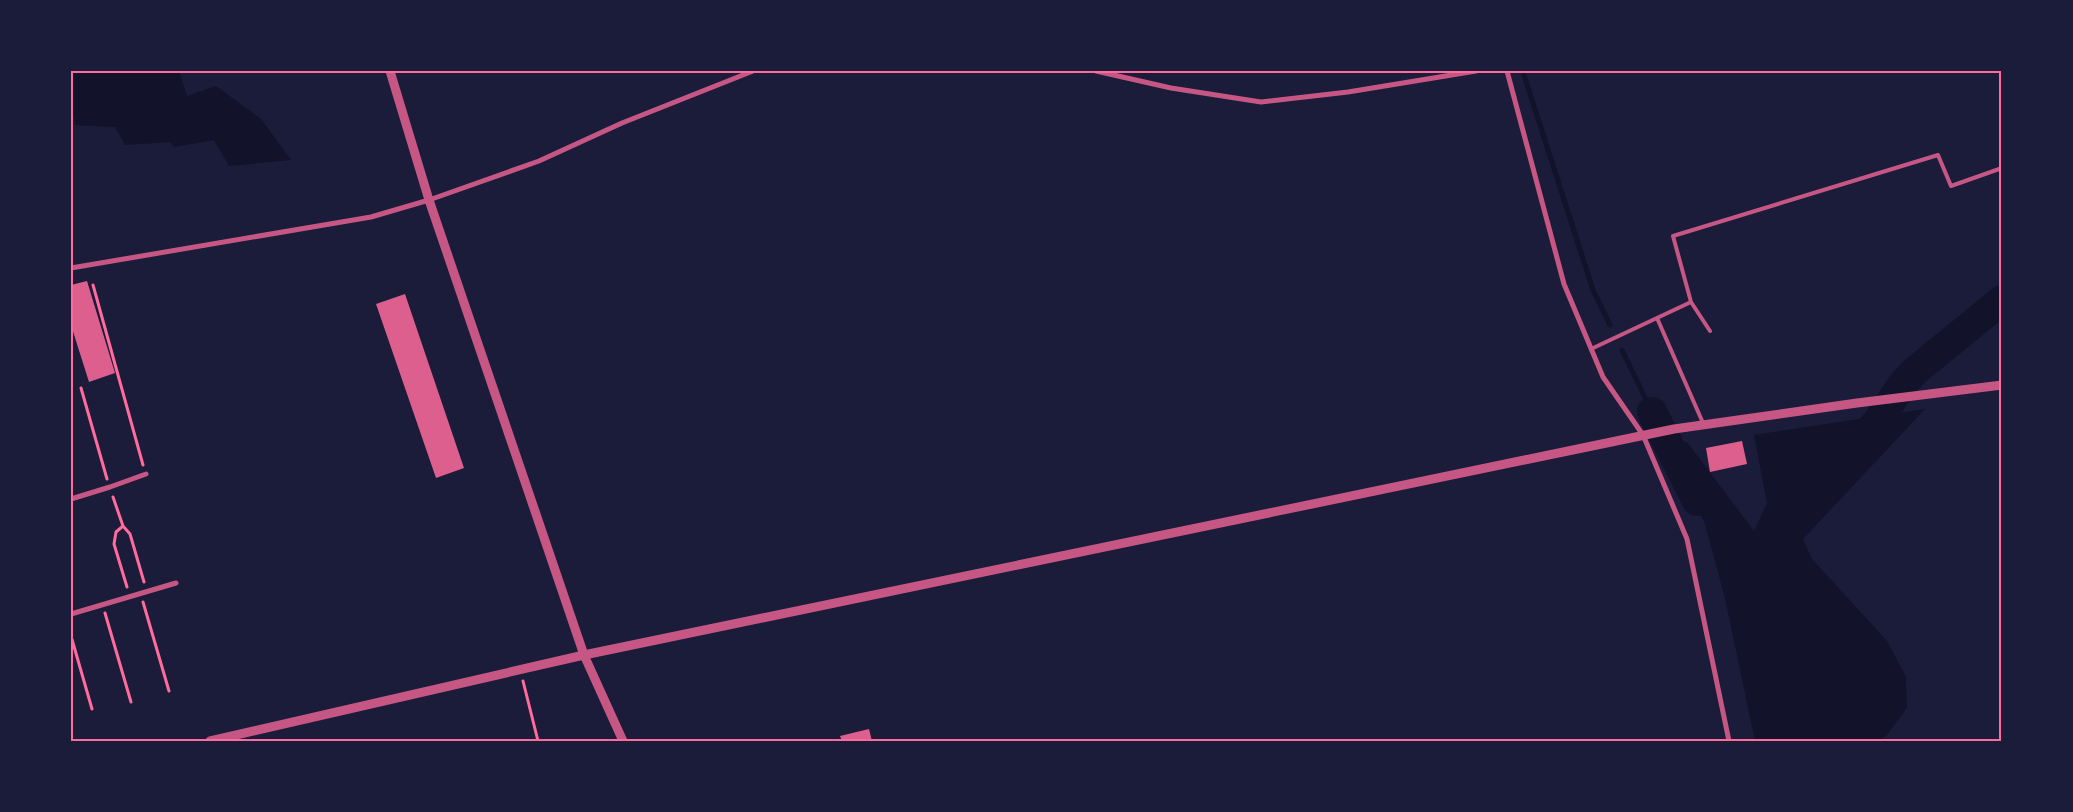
<svg xmlns="http://www.w3.org/2000/svg" width="2073" height="812" font-family="'Noto Sans',sans-serif">
  <rect width="100%" height="100%" fill="#1b1b3a"/>
  <!-- water -->
  <path fill="#12122b" d="M71,71h108l8,25 29,-10 45,33 30,41 -62,6 -15,-26 -40,7 -4,-5 -45,3 -10,-18 -40,-2 -4,-24z
    M1925,409l-122,130 9,20 75,82 19,36 1,31 -21,28 -9,5h-122l-30,-143 -20,-74 -24,-52 -7,-25 13,-5 67,89 13,-28 -13,-68z"/>
  <g fill="none" stroke-linecap="round" stroke-linejoin="round">
    <!-- stream -->
    <path stroke="#12122b" stroke-width="5" d="M1524,75l69,215 17,35
      M1622,350l30,62"/>
    <!-- river -->
    <path stroke="#12122b" stroke-width="30" d="M1652,412l45,89
      M1855,447l23,-26 24,-36 13,-14 87,-71"/>
  </g>
  <!-- building -->
  <path fill="#dd5f8e" d="M87,281l28,92 -26,9 -18,-57v-40z
    M405,294l59,174 -28,10 -60,-174z
    M1742,441l5,23 -37,8 -4,-24z
    M869,729l3,12h-30l-2,-5z"/>
  <g fill="none" stroke-linecap="round" stroke-linejoin="round">
    <!-- path -->
    <path stroke="#ff6b9d" stroke-width="3" d="M93,285l50,180
      M81,388l26,91
      M113,497l10,29 7,8 14,48
      M123,526l-7,6 -2,12 13,43
      M143,602l26,89
      M105,613l26,89
      M71,636l21,73
      M523,681l15,60"/>
    <!-- service -->
    <path stroke="#c65784" stroke-width="4" d="M1657,318l46,105
      M1710,331l-19,-29 -18,-66 265,-81 13,31 51,-18
      M1591,349l100,-47"/>
    <!-- minor -->
    <path stroke="#c65784" stroke-width="5" d="M1096,71l75,17 90,14 87,-10 128,-21
      M1507,71l57,213 39,93 40,58 44,104 42,202
      M71,268l300,-51 58,-17 110,-39 83,-38 131,-52
      M71,499l39,-12 36,-13
      M71,614l105,-31"/>
    <!-- tertiary -->
    <path stroke="#c65784" stroke-width="9" d="M390,71l39,129 155,455 39,86
      M210,741l374,-86 1090,-226 183,-26 145,-18"/>
  </g>
  <!-- border -->
  <rect width="2073" height="812" fill="none" stroke="#1b1b3a" stroke-width="145"/>
  <rect x="72" y="72" width="1928" height="668" fill="none" stroke="#ff6b9d" stroke-width="2"/>
</svg>
